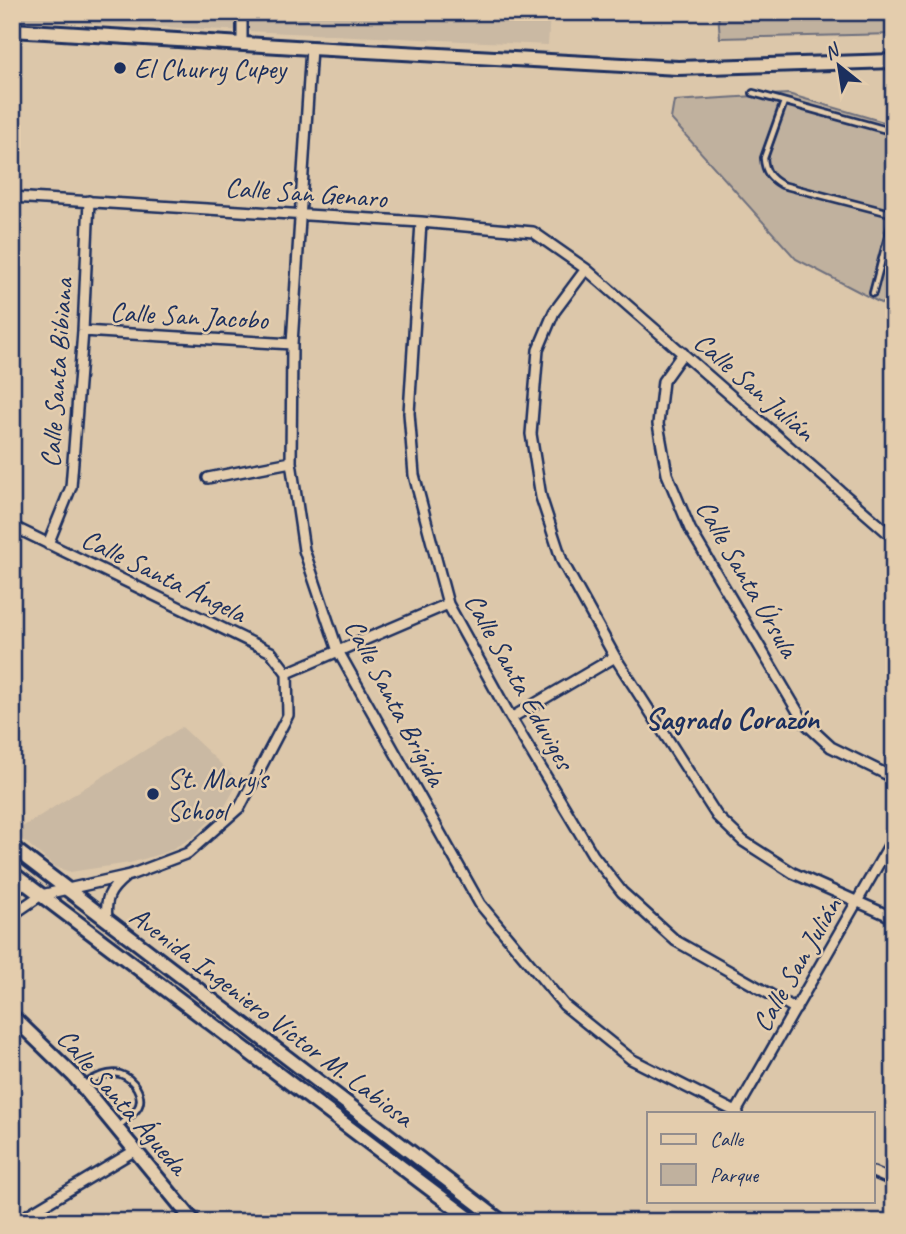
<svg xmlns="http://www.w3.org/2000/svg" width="906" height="1234" font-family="Caveat,sans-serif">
  <rect width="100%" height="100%" fill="#dcc7aa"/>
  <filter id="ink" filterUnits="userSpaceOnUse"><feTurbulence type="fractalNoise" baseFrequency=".0143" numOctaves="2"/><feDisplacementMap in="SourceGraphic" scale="14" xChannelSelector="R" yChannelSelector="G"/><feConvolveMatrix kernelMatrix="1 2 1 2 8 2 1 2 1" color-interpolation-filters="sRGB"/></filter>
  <g filter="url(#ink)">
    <!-- built -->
    <path fill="#cab9a3" d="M12,12h538l-2,33 -536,-25z
      M182,727l57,54 -14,25 -32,31 -26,15 -37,11 -60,9 -15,-5 -41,-35z"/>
    <!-- green -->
    <path fill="#c0b19e" stroke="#6e707e" stroke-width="2" d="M718,12h176v22l-174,4z
      M788,94l106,31v185l-98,-51 -125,-140 3,-18z"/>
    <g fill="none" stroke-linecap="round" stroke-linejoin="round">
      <!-- lane casing -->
      <g stroke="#1b2f5e" stroke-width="10">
        <path id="lane" d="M753,93l141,39
          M784,102l-20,56c1,14 6,20 18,27l112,29 -21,79
          M84,1085c9,-7 25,-14 36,-11 13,4 26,22 17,35 -5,7 -14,13 -20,19"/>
      </g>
      <!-- street casing -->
      <g stroke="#1b2f5e" stroke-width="14">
        <path id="street" d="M242,12v32
          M311,48l-19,296 -1,118 13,88 34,101 142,253 84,101 67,54 107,54
          M12,197l409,25 112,10 53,37 308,269
          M421,222l-12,191 5,62 34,129 63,114 82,137 29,37 54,49 120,68
          M586,269l-32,43 -16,38 -7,84 10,63 21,64 53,96 102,159 26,25 50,32 101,45
          M83,331l209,13
          M683,353l-20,28 -5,43 9,50 23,55 114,193 27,25 63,31
          M208,478l83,-16
          M12,526l259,126 16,21
          M48,544l23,-57 12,-156 6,-130
          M287,673l161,-69
          M511,718l104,-61
          M12,915l29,-20 89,-20 58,-22 52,-46 48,-92 -1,-42
          M107,921c-2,-22 1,-30 18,-44
          M736,1112l158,-275
          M873,1172l21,9
          M29,1214l105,-63"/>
      </g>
      <!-- secondary casing -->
      <g stroke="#1b2f5e" stroke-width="18">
        <path id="secondary" d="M12,30l299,18 367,20 216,-7
          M12,847l490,375
          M12,873l462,349
          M12,1016l62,60 120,146"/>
      </g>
      <!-- lane -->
      <use href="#lane" stroke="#e4cdad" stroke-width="4.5"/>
      <!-- street -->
      <use href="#street" stroke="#e4cdad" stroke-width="9"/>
      <!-- secondary -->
      <use href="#secondary" stroke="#e4cdad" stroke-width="12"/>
    </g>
  </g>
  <!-- markers -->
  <g fill="#1b2f5e" stroke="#e4cdad" stroke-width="2.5">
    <circle cx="120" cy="68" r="7"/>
    <circle cx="153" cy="794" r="7"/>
  </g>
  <g text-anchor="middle" stroke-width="5" stroke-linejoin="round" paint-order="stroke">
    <!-- poi labels -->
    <g font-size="28" fill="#1b2f5e" stroke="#e4cdad" text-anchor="start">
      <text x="134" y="78">El Churry Cupey</text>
      <text x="167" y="788">St. Mary's<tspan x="167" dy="32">School</tspan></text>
    </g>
    <!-- street labels -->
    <g font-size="28" fill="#1b2f5e" stroke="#e4cdad">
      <text transform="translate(306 192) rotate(4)" y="10">Calle San Genaro</text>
      <text transform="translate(189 315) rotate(3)" y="10">Calle San Jacobo</text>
      <text transform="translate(56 373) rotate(-86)" y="10">Calle Santa Bibiana</text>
      <text transform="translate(755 386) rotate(41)" y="10">Calle San Julián</text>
      <text transform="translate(164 575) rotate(26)" y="10">Calle Santa Ángela</text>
      <text transform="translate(748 578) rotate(60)" y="10">Calle Santa Úrsula</text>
      <text transform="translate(520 681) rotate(61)" y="10">Calle Santa Eduviges</text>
      <text transform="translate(396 702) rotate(62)" y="10">Calle Santa Brígida</text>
      <text transform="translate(796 964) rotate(-60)" y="10">Calle San Julián</text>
      <text transform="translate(272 1016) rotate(37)" y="10">Avenida Ingeniero Víctor M. Labiosa</text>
      <text transform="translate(123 1101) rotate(49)" y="10">Calle Santa Águeda</text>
    </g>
    <!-- neighbourhood labels -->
    <g font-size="30" font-weight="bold" fill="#1b2f5e" stroke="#e4cdad">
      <text x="732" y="729">Sagrado Corazón</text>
    </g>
  </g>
  <!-- margin -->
  <rect width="906" height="1234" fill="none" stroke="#e4cdad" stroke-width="42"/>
  <rect x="21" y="21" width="864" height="1192" fill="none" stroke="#1b2f5e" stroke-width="2.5" filter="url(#ink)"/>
  <!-- legend -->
  <rect x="647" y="1112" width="228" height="91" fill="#e4cdad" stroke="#948e8d" stroke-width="2"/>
  <rect x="661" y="1134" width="35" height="10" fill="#e4cdad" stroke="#948e8d" stroke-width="2"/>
  <text x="710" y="1146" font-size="21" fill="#1b2f5e">Calle</text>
  <rect x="661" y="1164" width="35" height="21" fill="#c0b19e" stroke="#948e8d" stroke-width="2"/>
  <text x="710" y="1182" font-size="21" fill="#1b2f5e">Parque</text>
  <!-- north arrow -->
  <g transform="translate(839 66) rotate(330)" stroke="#e4cdad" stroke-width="5" paint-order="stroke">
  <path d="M0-5L12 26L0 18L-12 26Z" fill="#1b2f5e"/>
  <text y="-10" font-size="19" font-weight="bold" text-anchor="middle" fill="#1b2f5e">N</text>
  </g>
</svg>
